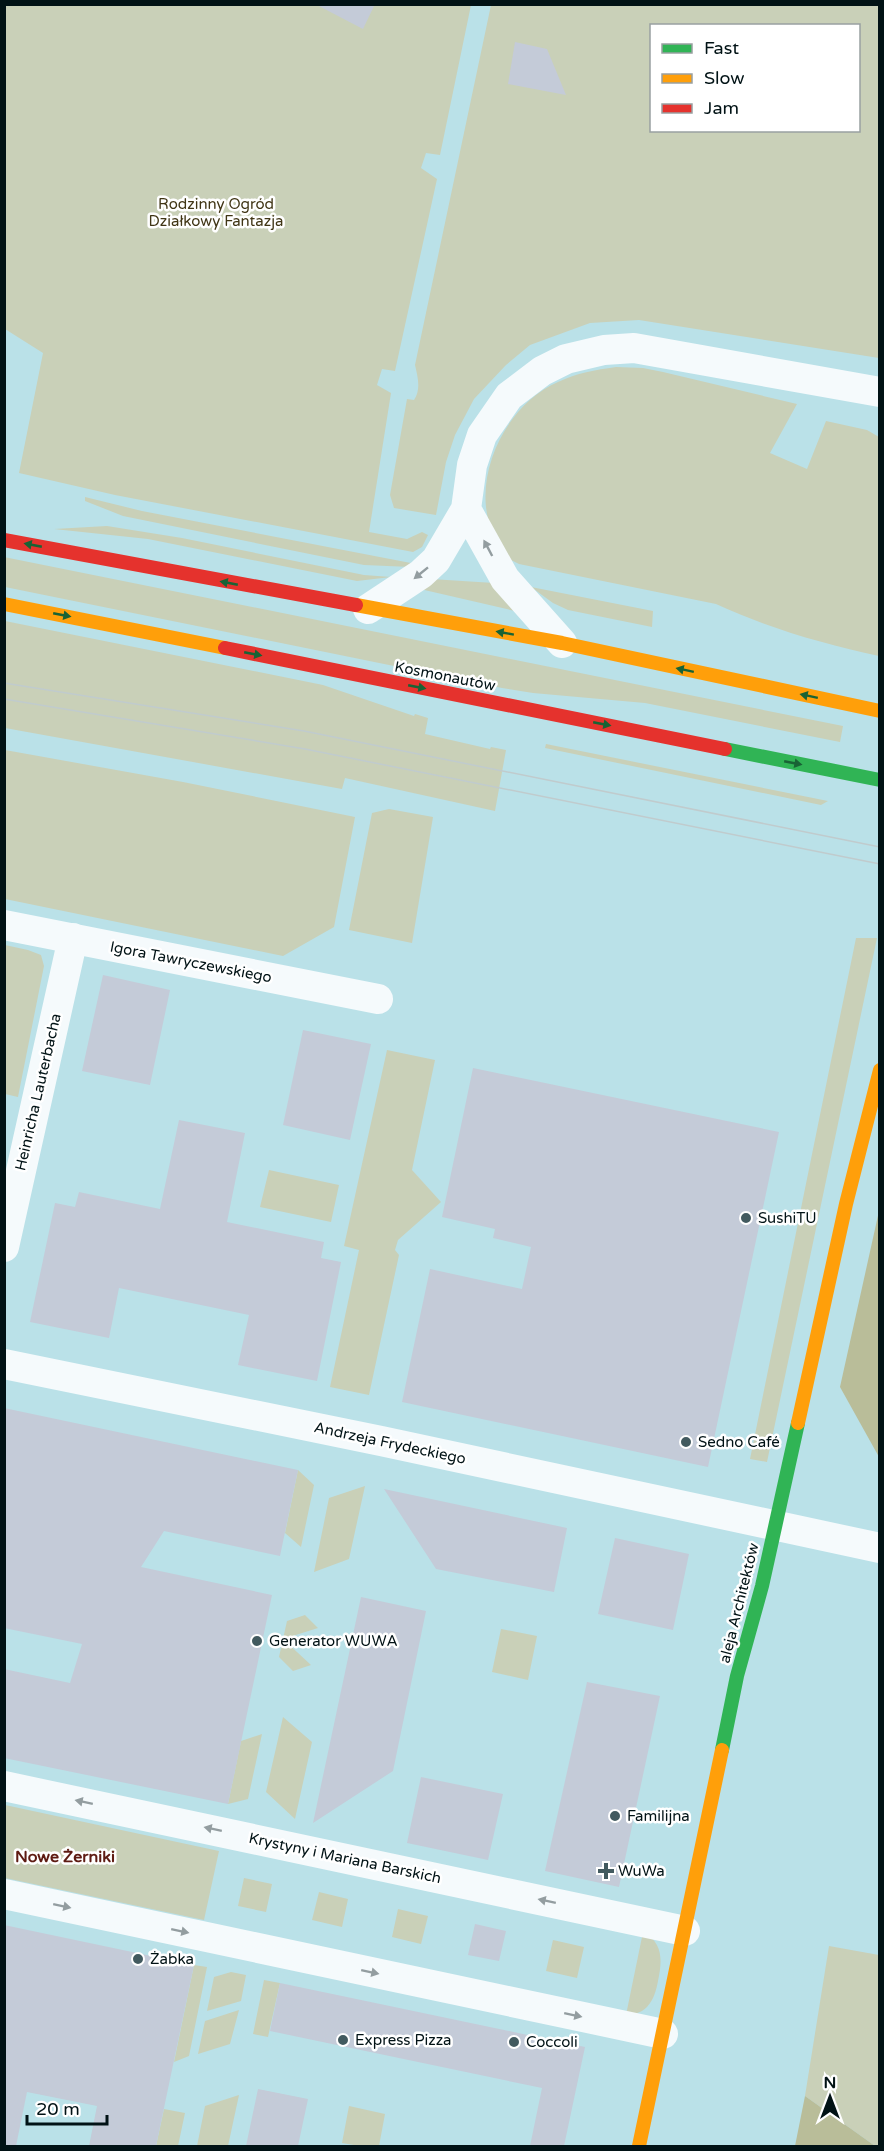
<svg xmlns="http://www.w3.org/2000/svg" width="884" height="2151" font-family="'Varela Round',sans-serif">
  <rect width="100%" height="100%" fill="#bae1e8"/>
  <!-- green -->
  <path fill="#c9d0b8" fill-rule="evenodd" d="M4,5h467l-31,150 -14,-2 -5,15 16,11 -42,192 -13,-2 -5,16 14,8 -22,139 38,7 15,-7 6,3 -6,12 -9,5 -298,-57 -96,-22 24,-120 -38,-24z
    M491,5h388v353l-240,-38 -49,3 -60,22 -24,20 -32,34 -19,36 -9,27 -10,53 -42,-7 -4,-13 17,-96 7,1c7,-11 4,-22 1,-35zM652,26h206v104h-206z
    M616,367l27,1 20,4 134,32 -27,49 37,16 19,-48 41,9 12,7v219c-55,-12 -111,-28 -163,-52l-197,-40 -18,-9c-7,-15 -13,-31 -15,-48 -5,-49 26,-105 72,-125 19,-9 37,-12 58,-15z
    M85,497l57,14 274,53 -5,3 -47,-2 -241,-49 -38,-15z
    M107,526l75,12 182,37 27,2 -34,4 -209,-42 -94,-10z
    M4,557l839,169 -3,16 -195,-39 -112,-10 -31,-5 -497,-101z
    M431,579l63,4 21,28 -95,-22z
    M531,587l122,24 -1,16 -84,-17 -15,-7z
    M5,621l318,64 91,31 1,-2 13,4 -3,16 65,15 1,-2 15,3 -11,61 -150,-33 -3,11 -337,-61z
    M546,744l282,57 -7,4 -276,-57z
    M5,750l178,32 172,35 -21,110 -51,29 -278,-57z
    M389,809l44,8 -21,126 -63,-13 23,-117z
    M856,938h21l-110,524 -17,-3z
    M5,945l23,5 13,5 3,11 -26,131 -13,-3z
    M387,1050l48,10 -23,110 29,32 -43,38 -3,10 4,5 -30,140 -39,-8 29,-137 -15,-4z
    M269,1170l70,15 -8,37 -71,-15z
    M298,1470l16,15 -13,62 -16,-14z
    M365,1486l-16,73 -35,13 15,-74z
    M305,1615l13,13 -35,11 28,26 -18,6 -14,-14 8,-36z
    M501,1629l36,7 -9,44 -36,-8z
    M283,1717l29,25 -17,77 -29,-27z
    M262,1734l-14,65 -20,5 13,-63z
    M5,1805l214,46 -15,69 -199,-42z
    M244,1878l28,6 -6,28 -28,-6z
    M319,1892l29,7 -6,28 -30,-7z
    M398,1909l30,7 -7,28 -29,-7z
    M643,1932c21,11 19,30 15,49 -2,10 -4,18 -11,26 -6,6 -13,7 -21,8z
    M553,1940l31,7 -7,31 -31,-7z
    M829,1946l50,9v191h-4l-70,-50z
    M194,1965l13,2 -18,89 -15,6z
    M231,1972l15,3 -5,26 -34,10 7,-34z
    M264,1980l16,3 -12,54 -15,-3z
    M239,2010l-9,34 -32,10 7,-33z
    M239,2095l-11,51h-31l8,-40z
    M349,2106l36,8 -6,32h-19l-18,-3z
    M164,2109l21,4 -7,33h-22z"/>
  <!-- forest -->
  <path fill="#b9bd99" d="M879,1211v246l-39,-70z
    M805,2096l70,50h-80z"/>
  <!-- building -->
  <path fill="#c4cbd8" d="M315,4h60l-12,25z
    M515,42l32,7 19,46 -58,-11z
    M103,975l67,15 -20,95 -68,-14z
    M303,1030l68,14 -21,96 -67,-15z
    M473,1068l306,64 -71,335 -306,-65 28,-133 92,20 9,-42 -38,-9 2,-9 -53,-12z
    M179,1120l66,13 -18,89 97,20 -3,16 20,4 -24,119 -79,-16 11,-50 -130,-27 -10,50 -79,-16 25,-119 20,4 4,-15 81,17z
    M4,1408l294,62 -18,86 -116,-25 -23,36 131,28 -44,209 -224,-46v-89l66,14 12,-39 -78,-16z
    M384,1489l183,39 -13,64 -118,-23z
    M615,1538l74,16 -16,76 -75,-16z
    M361,1597l65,14 -33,160 -80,52z
    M587,1682l73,14 -41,191 -74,-16z
    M421,1777l82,17 -15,66 -81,-17z
    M475,1924l31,7 -7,30 -31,-6z
    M4,1925l190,40 -38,181h-67l8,-40 -70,-14 -11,54h-12z
    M280,1983l305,64 -21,99h-34l12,-58 -272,-57z
    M258,2089l50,10 -10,47h-52z"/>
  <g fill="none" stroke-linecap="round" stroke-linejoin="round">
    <!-- street -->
    <path stroke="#f5fafc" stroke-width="30" d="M466,509l39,70 57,64
      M368,609l53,-35 15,-14 30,-51 6,-44 10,-30 27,-39 33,-25 24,-12 38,-9 30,-2 246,44
      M4,925l374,74
      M4,1247l69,-309
      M4,1364l377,77 499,107
      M4,1786l681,145
      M4,1894l659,140"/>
    <!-- fast -->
    <path stroke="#30b455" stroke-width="14" d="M725,749l155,31
      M722,1750l15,-74 25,-90 36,-163"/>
    <!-- slow -->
    <path stroke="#ff9f0a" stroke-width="14" d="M4,604l221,44
      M356,605l206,38 318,68
      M798,1423l48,-219 34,-134
      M639,2146l83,-396"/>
    <!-- jam -->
    <path stroke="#e5322d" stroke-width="14" d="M4,540l352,65
      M225,648l500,101"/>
    <!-- tram -->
    <path stroke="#c0cbcd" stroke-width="1.5" d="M4,683l300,48 576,116
      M4,699l301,50 575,115"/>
  </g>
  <!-- one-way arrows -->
  <defs><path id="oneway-solid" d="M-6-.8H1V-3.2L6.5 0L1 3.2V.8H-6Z" transform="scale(1.5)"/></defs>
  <g fill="#186335">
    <use href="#oneway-solid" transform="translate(33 545) rotate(-169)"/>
    <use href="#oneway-solid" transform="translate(229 583) rotate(-169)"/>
    <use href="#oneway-solid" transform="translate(62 615) rotate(11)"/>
    <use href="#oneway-solid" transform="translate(505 633) rotate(-170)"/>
    <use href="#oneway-solid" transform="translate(253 654) rotate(11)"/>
    <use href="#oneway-solid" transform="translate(685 670) rotate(-168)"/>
    <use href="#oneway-solid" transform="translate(417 687) rotate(11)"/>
    <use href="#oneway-solid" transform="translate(809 696) rotate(-168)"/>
    <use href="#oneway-solid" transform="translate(602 724) rotate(11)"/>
    <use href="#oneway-solid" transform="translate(793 763) rotate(11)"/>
  </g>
  <g fill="#939da0">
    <use href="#oneway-solid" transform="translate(488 548) rotate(-118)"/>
    <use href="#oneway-solid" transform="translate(421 573) rotate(141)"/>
    <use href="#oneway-solid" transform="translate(84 1802) rotate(-168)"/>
    <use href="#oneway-solid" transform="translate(213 1829) rotate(-168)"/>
    <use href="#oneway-solid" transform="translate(547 1901) rotate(-168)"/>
    <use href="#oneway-solid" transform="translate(62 1906) rotate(12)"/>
    <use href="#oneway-solid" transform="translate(180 1931) rotate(12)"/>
    <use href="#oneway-solid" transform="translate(370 1972) rotate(12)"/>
    <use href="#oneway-solid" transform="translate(573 2015) rotate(12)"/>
  </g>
  <!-- markers -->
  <g fill="#425a5f" stroke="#fff" stroke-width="2">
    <circle cx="746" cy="1218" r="6"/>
    <circle cx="686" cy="1442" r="6"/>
    <circle cx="257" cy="1641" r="6"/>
    <circle cx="615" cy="1816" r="6"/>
    <path d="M603 1862h6v6h6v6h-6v6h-6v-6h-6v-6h6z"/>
    <circle cx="138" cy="1959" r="6"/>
    <circle cx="343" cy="2040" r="6"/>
    <circle cx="514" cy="2042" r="6"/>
  </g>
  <g text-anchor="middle" stroke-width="5" stroke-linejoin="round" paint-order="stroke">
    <!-- park labels -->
    <g font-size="15" fill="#403515" stroke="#fff">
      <text x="216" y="209">Rodzinny Ogród<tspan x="216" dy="17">Działkowy Fantazja</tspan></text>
    </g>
    <!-- street labels -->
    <g font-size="15" fill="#011215" stroke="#fff">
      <text transform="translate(445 676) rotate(11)" y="5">Kosmonautów</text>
      <text transform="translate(191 962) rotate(11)" y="5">Igora Tawryczewskiego</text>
      <text transform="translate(38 1092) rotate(-77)" y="5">Heinricha Lauterbacha</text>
      <text transform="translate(390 1443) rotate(12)" y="5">Andrzeja Frydeckiego</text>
      <text transform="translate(739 1603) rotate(-76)" y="5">aleja Architektów</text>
      <text transform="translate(345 1858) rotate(12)" y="5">Krystyny i Mariana Barskich</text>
    </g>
    <!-- poi labels -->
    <g font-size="15" fill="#011215" stroke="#fff" text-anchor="start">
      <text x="758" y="1223">SushiTU</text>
      <text x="698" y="1447">Sedno Café</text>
      <text x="269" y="1646">Generator WUWA</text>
      <text x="627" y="1821">Familijna</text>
      <text x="618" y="1876">WuWa</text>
      <text x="150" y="1964">Żabka</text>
      <text x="355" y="2045">Express Pizza</text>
      <text x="526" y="2047">Coccoli</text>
    </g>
    <!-- neighbourhood labels -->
    <g font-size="16" font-weight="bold" fill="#5e1b13" stroke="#fff">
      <text x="65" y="1862">Nowe Żerniki</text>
    </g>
  </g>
  <!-- border -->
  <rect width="884" height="2151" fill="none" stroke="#011215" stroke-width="12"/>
  <!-- legend -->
  <rect x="650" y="24" width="210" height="108" fill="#ffffff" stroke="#99a0a1" stroke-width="1.5"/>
  <rect x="662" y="44" width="30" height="9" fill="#30b455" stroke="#99a0a1" stroke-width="1.5"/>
  <text x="704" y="54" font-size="18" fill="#011215">Fast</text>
  <rect x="662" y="74" width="30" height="9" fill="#ff9f0a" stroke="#99a0a1" stroke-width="1.5"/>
  <text x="704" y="84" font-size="18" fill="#011215">Slow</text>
  <rect x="662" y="104" width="30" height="9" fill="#e5322d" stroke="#99a0a1" stroke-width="1.5"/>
  <text x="704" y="114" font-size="18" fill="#011215">Jam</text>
  <!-- north arrow -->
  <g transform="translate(830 2097)" stroke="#ffffff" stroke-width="4.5" paint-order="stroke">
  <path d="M0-4.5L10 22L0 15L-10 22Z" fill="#011215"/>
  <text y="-9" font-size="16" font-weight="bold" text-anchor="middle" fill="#011215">N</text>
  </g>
  <!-- scale -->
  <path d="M27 2115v9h80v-9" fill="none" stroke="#011215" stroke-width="3"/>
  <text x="36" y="2115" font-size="18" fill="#011215" stroke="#ffffff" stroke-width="4.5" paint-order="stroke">20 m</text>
</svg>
